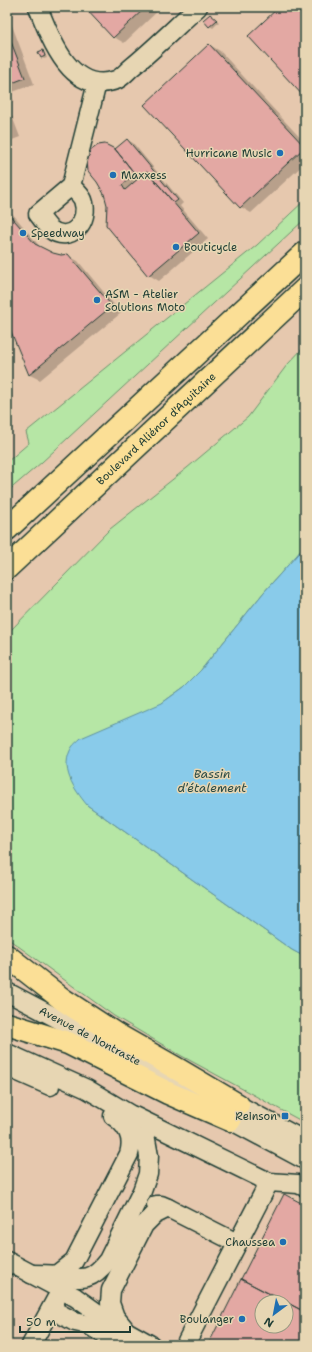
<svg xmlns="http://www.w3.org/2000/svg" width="312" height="1352" font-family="'Shantell Sans',sans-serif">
  <rect width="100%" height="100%" fill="#e7d6b3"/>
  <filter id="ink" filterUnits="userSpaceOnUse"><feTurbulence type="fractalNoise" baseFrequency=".025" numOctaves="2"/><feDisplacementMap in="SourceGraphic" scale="8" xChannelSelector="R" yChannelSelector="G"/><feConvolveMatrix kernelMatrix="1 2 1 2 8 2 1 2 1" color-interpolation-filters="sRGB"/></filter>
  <g filter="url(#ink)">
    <!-- built -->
    <path fill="#e6c8ae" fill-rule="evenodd" d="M7,7h298v1338h-298zM262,1302h24v24h-24z"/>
    <!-- green -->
    <path fill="#b6e6a5" stroke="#6a926c" d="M305,200v19l-263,243 -35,30v-30l22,-19 -3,-11 231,-187z
      M305,346v200l-41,46 -63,78 -17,17 -22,16 -75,102 205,145 13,7v166l-125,-68 -66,-39 -107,-78v-304l103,-105 77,-61 61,-51 39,-52z"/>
    <!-- water -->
    <path fill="#89cbea" stroke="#5f92a1" d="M305,546v411l-13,-7 -205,-145c-13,-16 -28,-37 -15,-58 2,-3 6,-6 9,-9l81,-35 22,-16 17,-17 63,-78z"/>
    <!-- shadow -->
    <path fill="#0003" d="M86,7h76l-38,36 -10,-6z
      M7,12l27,72 -24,9 4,8 -7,2 13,34 -13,5z
      M211,15l8,7 -6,6 -3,-2z
      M210,45l10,6 85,92v20l-54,50 -10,-6 -95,-102z
      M42,51l3,2 2,5 -3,1 -3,-2z
      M127,140l6,3 50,60 -3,3 28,33 -49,42 -10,-6 -42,-51 8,-74z
      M7,207l34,41 6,4 14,4 6,-1 11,6 43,52 -81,67 -10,-5 -23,-55z"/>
    <!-- building -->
    <path fill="#e3a8a3" stroke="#1f3d34" d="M84,7h62l-33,31z
      M279,7h26v91l-57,-62z
      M210,14l7,6 -8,7 -6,-7z
      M7,34h1l17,44 -18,7z
      M209,44l96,103 -65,61 -96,-103z
      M43,50l2,6 -4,2 -3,-6z
      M127,139l51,61 -4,3 -27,-32 -10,9 -3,-5 1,-1 -20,-25z
      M105,144l10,5 20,25 -13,11 3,5 22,-19 52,62 -51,43 -42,-51 1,-20 -3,-11 -7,-12 -9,-11 -1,-10 3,-10 8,-6z
      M7,212l28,32 18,9 8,2 7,-1 44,52 -83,69 -22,-53z
      M284,1194l21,11v107l-64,-33z
      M241,1279l44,23h-23v24h24v-24l19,10v33h-93l-3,-2z"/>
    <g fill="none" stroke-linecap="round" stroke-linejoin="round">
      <!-- minor casing -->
      <g stroke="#1f3d34" stroke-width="21">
        <g id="minor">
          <path d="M38,7c12,31 33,89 78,73 6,-2 11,-9 16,-13 23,-19 44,-40 66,-60"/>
          <path d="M71,186c4,4 10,9 12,14 8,21 -13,45 -33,29 -4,-4 -8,-10 -12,-15l33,-28 26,-103"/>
          <path id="s1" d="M7,992l167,88 24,10"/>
          <path d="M7,1053l80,36 44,26 14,19 4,22 -1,18 -6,17 -34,69c-18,23 -26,19 -52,15 -9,-1 -17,-1 -25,-1"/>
          <path d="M7,1067l43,19"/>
          <path d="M225,1100l13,5 67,36"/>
          <path d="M218,1112l12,8 75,40"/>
          <path d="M134,1116l135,66 29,2 7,3"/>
          <path d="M156,1205h5l7,3 69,35"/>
          <path d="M7,1261l68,36 35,25 41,23"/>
          <path d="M56,1275l18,-14 55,-107c5,-17 -2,-29 -16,-38"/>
          <path d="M51,1309l24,13 14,3 32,20"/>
          <path d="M124,1328l-9,-11 -5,-14 1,-13 33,-65 10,-10 14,-7"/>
          <path d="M31,1345l25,-46"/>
          <path d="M190,1345l-3,-4 82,-159"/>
        </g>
      </g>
      <!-- highway casing -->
      <g stroke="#1f3d34" stroke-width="25">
        <g id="highway">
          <path d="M7,529l298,-276"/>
          <path id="s2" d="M7,568l298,-279"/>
          <path d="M7,956l55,43 52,34 65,37 59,35"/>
          <path d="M7,1024l61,19 100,50 62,27"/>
        </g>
      </g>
      <!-- minor -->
      <use href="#minor" stroke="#e7d6b3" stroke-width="18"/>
      <!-- highway -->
      <use href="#highway" stroke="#fbdf96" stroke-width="22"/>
    </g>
  </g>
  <!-- markers -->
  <g fill="#1f6fb2" stroke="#e7d6b3" stroke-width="1.5">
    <circle cx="280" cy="153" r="4"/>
    <circle cx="113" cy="175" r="4"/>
    <circle cx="23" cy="233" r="4"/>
    <circle cx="176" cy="247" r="4"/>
    <circle cx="97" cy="300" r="4"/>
    <rect x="281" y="1112" width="8" height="8" rx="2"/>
    <circle cx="283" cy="1242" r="4"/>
    <circle cx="242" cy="1319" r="4"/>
  </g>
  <g text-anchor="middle" stroke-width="3" stroke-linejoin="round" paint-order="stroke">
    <!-- poi labels -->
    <g font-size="11" fill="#1f3d34" stroke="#e7d6b3" text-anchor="end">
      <text x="272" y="157">Hurricane Music</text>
      <text x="121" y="179" text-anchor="start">Maxxess</text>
      <text x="31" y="237" text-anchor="start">Speedway</text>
      <text x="184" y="251" text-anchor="start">Bouticycle</text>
      <text x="105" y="298" text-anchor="start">ASM - Atelier<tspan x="105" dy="13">Solutions Moto</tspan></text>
      <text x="277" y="1120">Reinson</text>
      <text x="275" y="1246">Chaussea</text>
      <text x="234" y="1323">Boulanger</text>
    </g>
    <!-- street labels -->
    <g font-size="11" fill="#1f3d34" stroke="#e7d6b3">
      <text dy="4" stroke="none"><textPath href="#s2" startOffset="204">Boulevard Aliénor d'Aquitaine</textPath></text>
      <text dy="4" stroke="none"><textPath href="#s1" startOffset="94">Avenue de Nontraste</textPath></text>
    </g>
    <!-- water labels -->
    <g font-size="12" font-style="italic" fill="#2a4b46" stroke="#e7d6b3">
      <text x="212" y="778">Bassin<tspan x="212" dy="14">d'étalement</tspan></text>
    </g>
  </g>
  <!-- margin -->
  <rect width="312" height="1352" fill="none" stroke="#e7d6b3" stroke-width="24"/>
  <rect x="12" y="12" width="288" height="1328" fill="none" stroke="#1f3d34" stroke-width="1.5" filter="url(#ink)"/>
  <!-- north arrow -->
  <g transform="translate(274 1314) rotate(212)"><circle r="19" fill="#e7d6b3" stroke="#979980"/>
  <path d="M0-3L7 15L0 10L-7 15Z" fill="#1f6fb2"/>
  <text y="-6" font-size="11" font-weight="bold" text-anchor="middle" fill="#1f3d34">N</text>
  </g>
  <!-- scale -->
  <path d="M20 1326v6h110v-6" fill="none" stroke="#1f3d34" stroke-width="2"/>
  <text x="26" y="1326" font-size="12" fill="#1f3d34" stroke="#e7d6b3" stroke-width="3" paint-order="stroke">50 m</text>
</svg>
